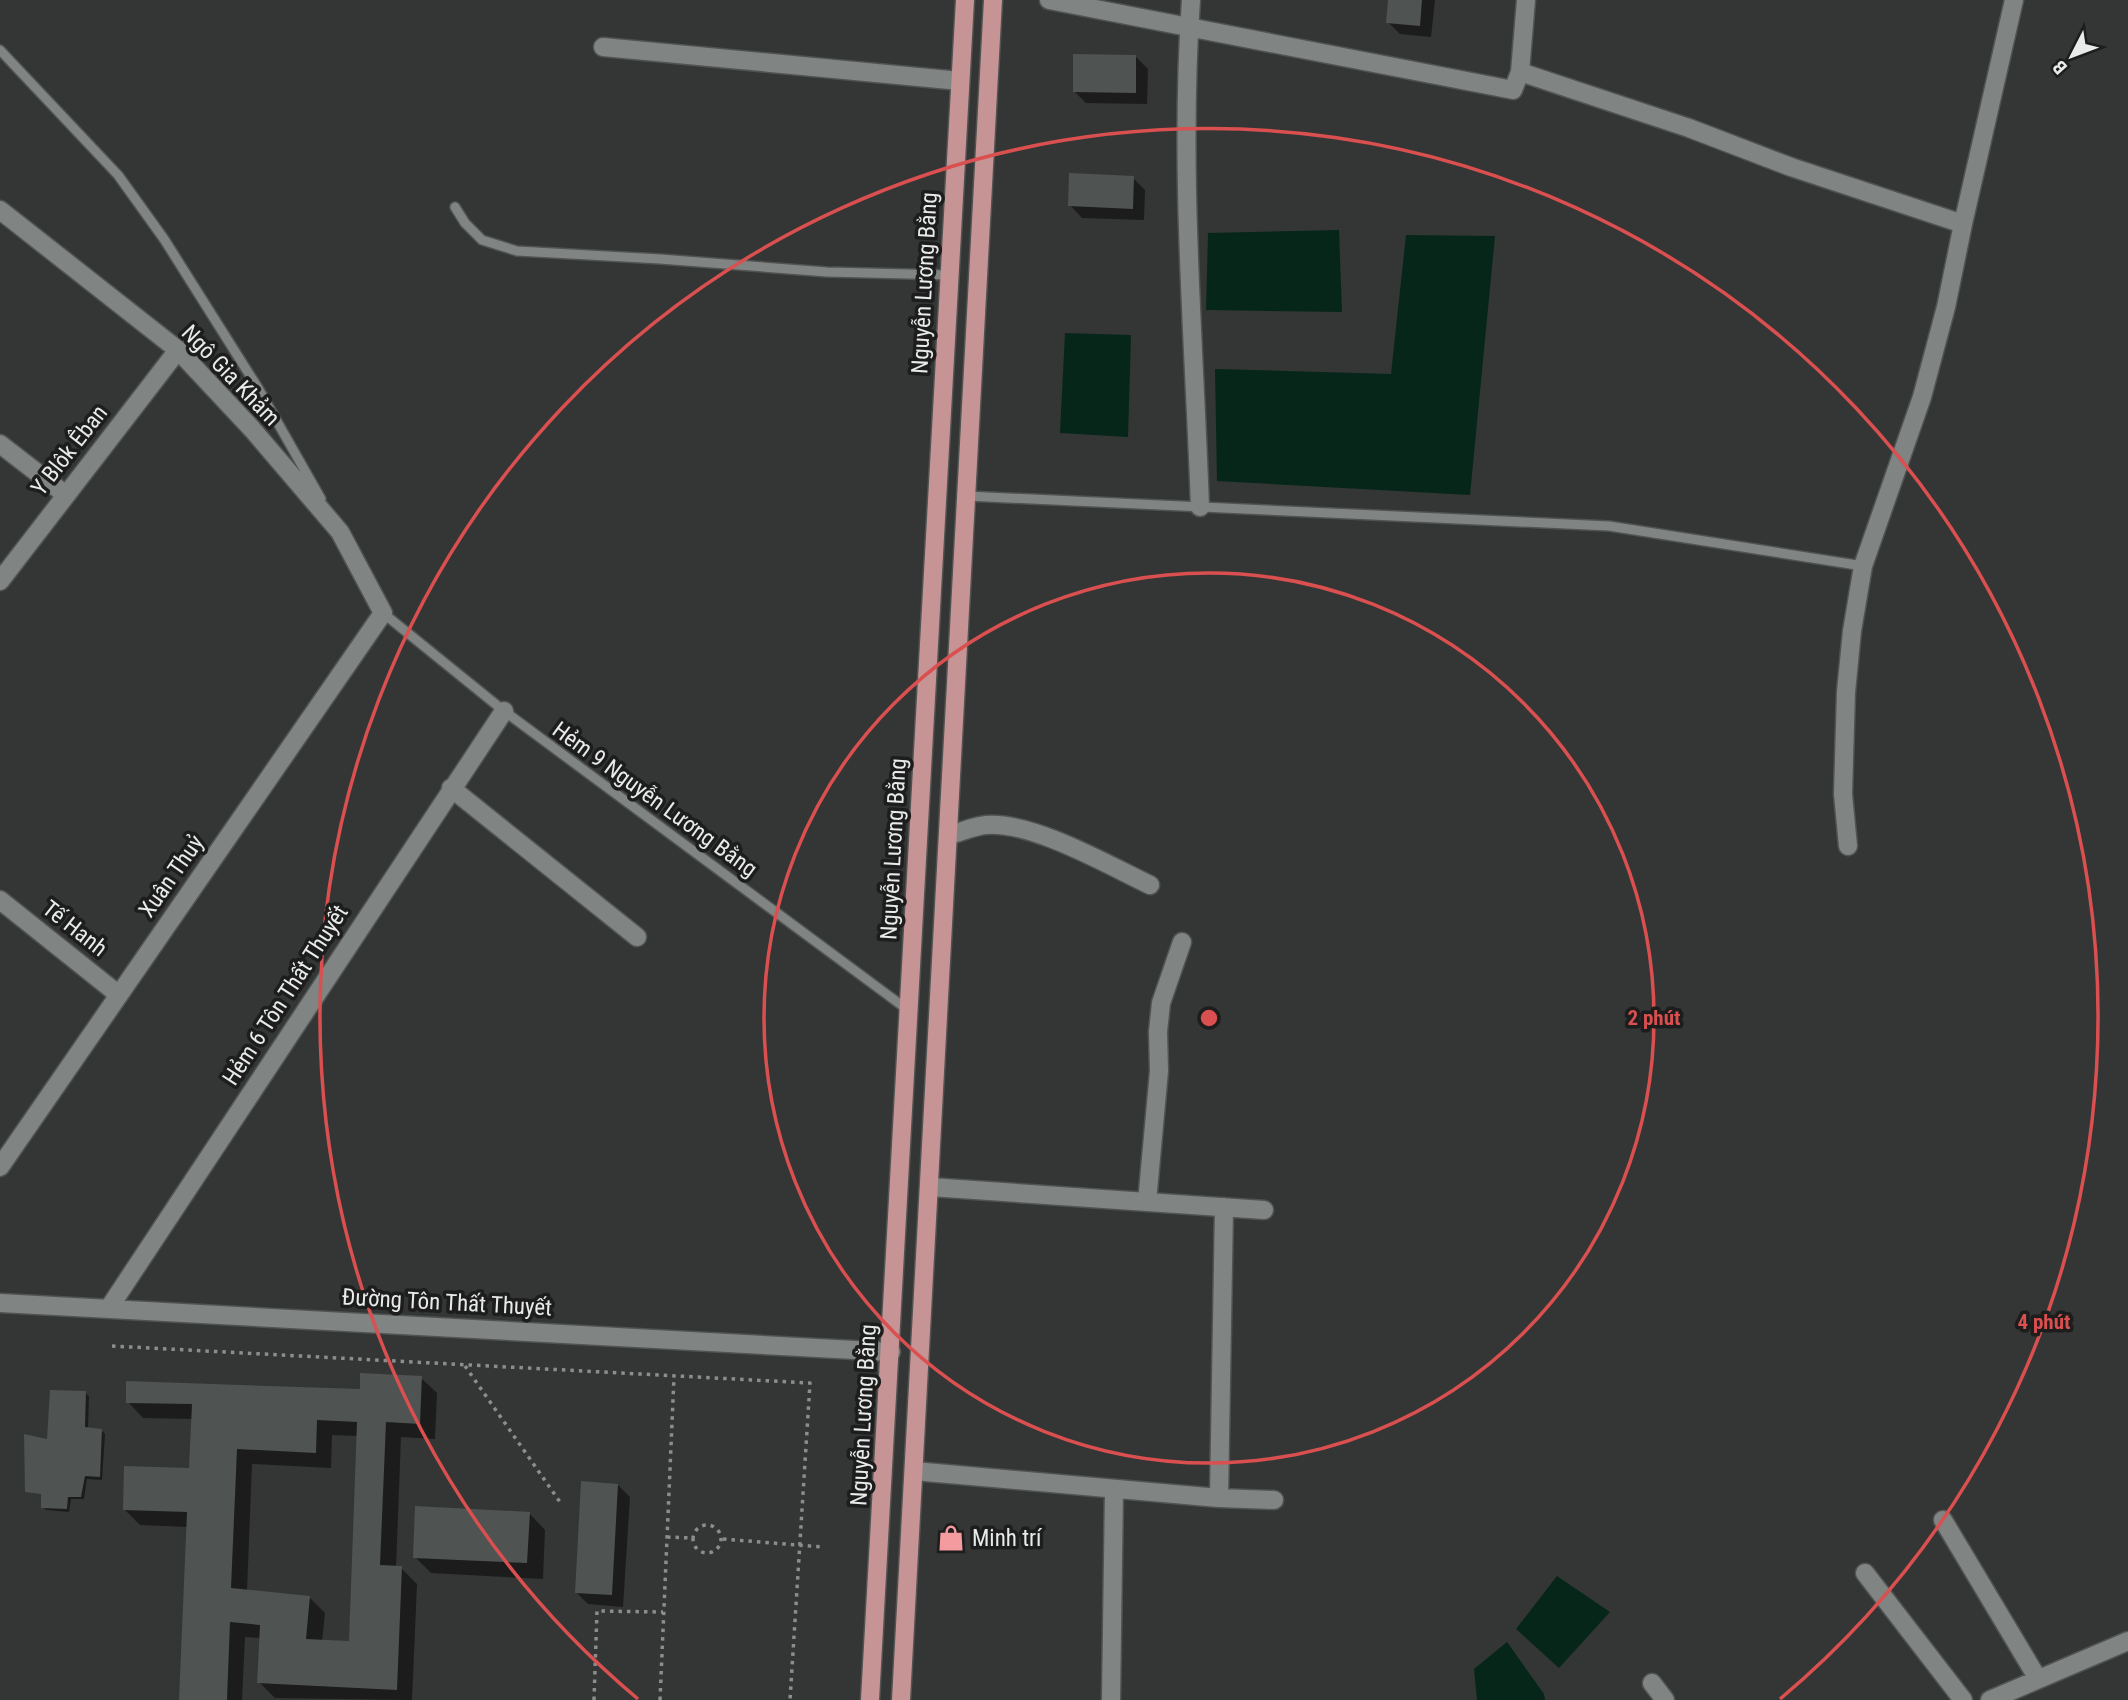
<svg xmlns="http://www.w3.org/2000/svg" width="2128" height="1700" font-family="'Roboto Condensed',sans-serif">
  <rect width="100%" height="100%" fill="#333634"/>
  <!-- water -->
  <path fill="#07261a" d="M1339,230l3,82 -136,-2 2,-77z
    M1406,235l89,1 -25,259 -253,-14 -2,-112 176,5z
    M1065,333l66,2 -3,102 -68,-4z
    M1557,1576l53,36 -51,56 -43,-39z
    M1507,1642l37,52 1,6h-68l-3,-31z"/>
  <!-- shadow -->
  <path fill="#0007" fill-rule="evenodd" d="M1390,0h45l-4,37 -31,-3 -12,-12z
    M1136,57l12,12 -1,35 -61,-1 -12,-12z
    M1133,178l12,12 -1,30 -62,-2 -12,-13z
    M421,1378l16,15 -2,46 -34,-2 -5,131h5l16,16 -5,116 -137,-2 -16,-16 3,-44 -17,-1 -3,63h-61l7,-173 -48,-2 -16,-16 67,-39 2,-51 -50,-1 -15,-16 233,-11zM332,1435l26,1 -8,207 -28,-1 3,-29 -16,-16 -62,-6 5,-127 79,4z
    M85,1393l4,3 -1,33 13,1 4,4 -3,46 -15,-1 -3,20h-13l-2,13 -23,-2 -3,-3v-11l-13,-2 19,3v-56z
    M618,1485l12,12 -7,110 -35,-3 -12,-12z
    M529,1513l16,17 -2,49 -112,-6 -16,-16z"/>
  <!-- building -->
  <path fill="#4f5351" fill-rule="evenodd" d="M1388,0h34l-2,26 -34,-3z
    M1073,54l63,1v38l-63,-1z
    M1069,173l65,3 -1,33 -65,-3z
    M360,1373l62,3 -2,48 -34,-2 -6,143 22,1 -5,124 -140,-7 3,-58 -30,-3 -3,78h-48l8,-188 -64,-2 1,-44 65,2 3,-64 -66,-1v-22l234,8zM317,1420l40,2 -8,219 -43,-2 4,-43 -79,-8 6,-139 79,4z
    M50,1390l36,1 -1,36 17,2 -2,48 -15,-1 -4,21h-13l-1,12 -26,-1v-14l-16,-2 -1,-58 23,5z
    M581,1481l37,3 -6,111 -37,-2z
    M415,1506l115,6 -3,51 -114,-5z"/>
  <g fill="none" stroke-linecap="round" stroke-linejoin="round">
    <!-- lane casing -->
    <g stroke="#505351" stroke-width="12">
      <path id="lane" d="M0,50l118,125 46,64 94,149 63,111
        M455,207l10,16 17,17 35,11 143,8 167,13 122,3
        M967,496l642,30 254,40
        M383,613l121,98 404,299"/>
    </g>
    <!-- street casing -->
    <g stroke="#505351" stroke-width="21">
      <path id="street" d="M1049,0l464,90 7,-18 6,-72
        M1191,0c-12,169 3,338 9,507
        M603,47l357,34
        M1520,72l169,56 102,39 172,57
        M0,210l178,140 74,79 88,103 43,81 -383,554
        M0,444l66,51
        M0,581l178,-231
        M451,788l186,149
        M949,835c12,-3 25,-9 37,-10 46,-4 122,40 164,60
        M1848,846l-5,-52 3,-102 6,-61 11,-65 59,-169 24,-90 17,-83 51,-224
        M0,900l119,95
        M930,1187l334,23
        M1147,1202l12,-131 -1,-39 3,-29 21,-61
        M0,1303l891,49
        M109,1308l395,-597
        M914,1471l305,27 5,-291
        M1219,1498l55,2
        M1943,1520l95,159
        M1865,1573l98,127
        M1652,1683l13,17
        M1111,1700l3,-210
        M1990,1700l138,-59"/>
    </g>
    <!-- primary casing -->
    <g stroke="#505351" stroke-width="21">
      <path id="primary" d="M870,1700l95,-1700
        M901,1700l92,-1700"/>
    </g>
    <!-- path -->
    <path stroke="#8b8e8c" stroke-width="3.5" stroke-dasharray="3.5 5" stroke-linecap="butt" d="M112,1346l698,37 -20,317
      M465,1366l95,136
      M693 1539a14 14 0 1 1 28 0a14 14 0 1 1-28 0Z
      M667,1537l25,1
      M723,1539l99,8
      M594,1700l3,-89 66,1
      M660,1700l14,-323"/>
    <!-- lane -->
    <use href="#lane" stroke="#808482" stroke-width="9"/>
    <!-- street -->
    <use href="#street" stroke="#808482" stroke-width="18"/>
    <!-- primary -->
    <use href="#primary" stroke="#c79495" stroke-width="18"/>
  </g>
  <!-- distance rings -->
  <g fill="none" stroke="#da4f4f" stroke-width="3.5">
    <circle cx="1209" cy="1018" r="445"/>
    <path d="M638 1699A889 889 0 1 1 1780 1699"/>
  </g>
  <!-- icons -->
  <defs>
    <g id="shop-bare" transform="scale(2.1)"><path d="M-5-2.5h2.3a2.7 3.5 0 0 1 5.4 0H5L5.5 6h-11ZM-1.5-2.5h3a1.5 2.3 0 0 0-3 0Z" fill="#f49b9f" stroke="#1c1d1c" stroke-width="2.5" paint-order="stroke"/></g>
  </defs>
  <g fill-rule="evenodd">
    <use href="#shop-bare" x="951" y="1538"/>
  </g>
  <g text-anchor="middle" stroke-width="7" stroke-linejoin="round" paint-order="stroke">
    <!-- street labels -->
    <g font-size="23" fill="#e8ebe9" stroke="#1c1d1c">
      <text transform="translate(924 283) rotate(-87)" y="8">Nguyễn Lương Bằng</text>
      <text transform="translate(231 375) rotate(46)" y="8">Ngô Gia Khảm</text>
      <text transform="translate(69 450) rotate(-52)" y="8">Y Blôk Êban</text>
      <text transform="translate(655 799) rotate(36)" y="8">Hẻm 9 Nguyễn Lương Bằng</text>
      <text transform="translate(893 849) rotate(-87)" y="8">Nguyễn Lương Bằng</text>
      <text transform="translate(171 876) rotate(-55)" y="8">Xuân Thuỷ</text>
      <text transform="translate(75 928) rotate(38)" y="8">Tế Hanh</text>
      <text transform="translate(285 995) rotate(-57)" y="8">Hẻm 6 Tôn Thất Thuyết</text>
      <text transform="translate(447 1302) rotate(3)" y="8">Đường Tôn Thất Thuyết</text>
      <text transform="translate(863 1415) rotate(-87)" y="8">Nguyễn Lương Bằng</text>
    </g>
    <!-- poi labels -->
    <g font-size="23" fill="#e8ebe9" stroke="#1c1d1c" text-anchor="start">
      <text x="972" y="1546">Minh trí</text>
    </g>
  </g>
  <circle cx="1209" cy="1018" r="10" fill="#da4f4f" stroke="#1c1d1c" stroke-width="3.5"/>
  <g font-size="21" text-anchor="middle" font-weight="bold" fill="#da4f4f" stroke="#1c1d1c" stroke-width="7" stroke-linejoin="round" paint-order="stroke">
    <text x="1654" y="1025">2 phút</text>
    <text x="2044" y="1329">4 phút</text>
  </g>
  <!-- north arrow -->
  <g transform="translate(2072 56) rotate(228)" stroke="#1c1d1c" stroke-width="5" paint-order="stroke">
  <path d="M0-5L12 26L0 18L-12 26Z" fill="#e8ebe9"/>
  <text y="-10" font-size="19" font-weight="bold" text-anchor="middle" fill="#e8ebe9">B</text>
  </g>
</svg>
